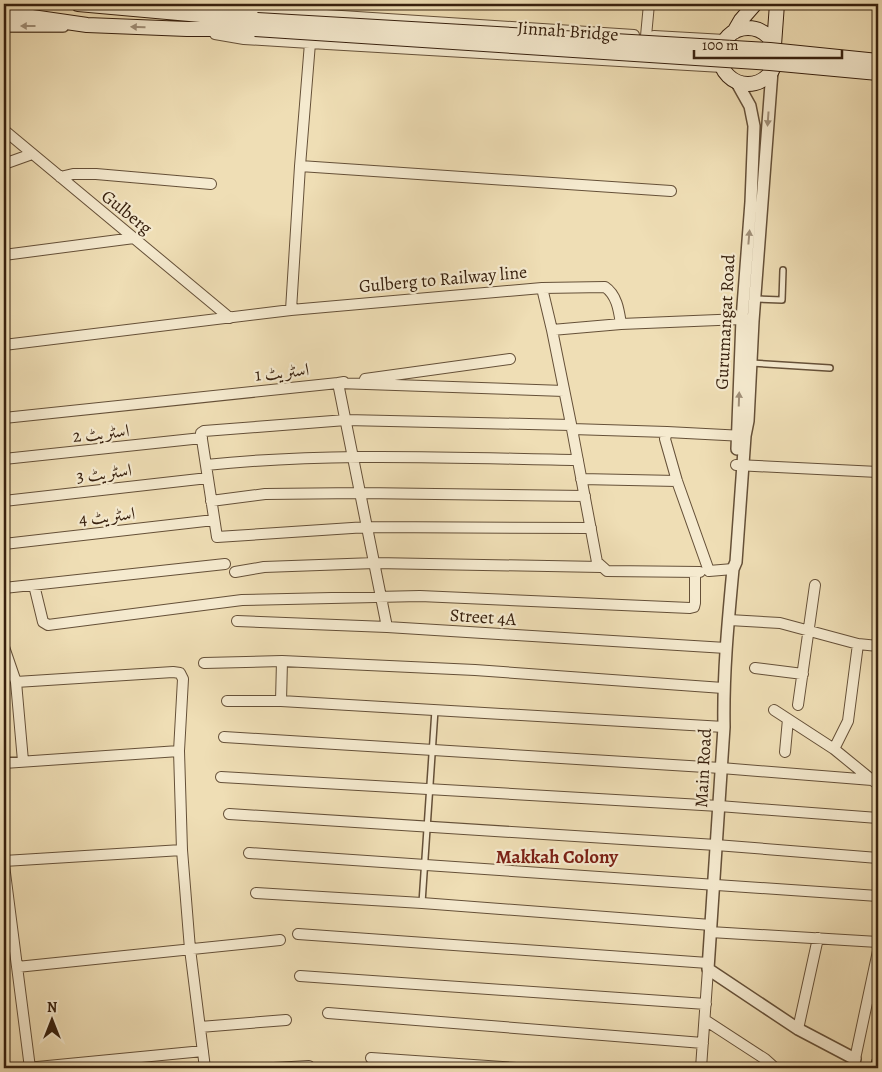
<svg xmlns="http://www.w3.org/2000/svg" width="882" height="1072" font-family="Alegreya,Amiri,serif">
  <rect width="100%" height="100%" fill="#efdeb5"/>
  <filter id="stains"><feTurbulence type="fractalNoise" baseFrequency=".004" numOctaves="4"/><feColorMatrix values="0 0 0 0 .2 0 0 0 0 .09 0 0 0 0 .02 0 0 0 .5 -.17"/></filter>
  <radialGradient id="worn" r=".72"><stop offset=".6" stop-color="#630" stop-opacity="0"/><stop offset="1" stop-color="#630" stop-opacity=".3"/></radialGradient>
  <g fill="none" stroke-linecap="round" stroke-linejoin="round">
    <!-- service casing -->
    <g stroke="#655038" stroke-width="8">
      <path id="service" d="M756,299l26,1 1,-30
        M751,363l79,5
        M422,903l13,-193"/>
    </g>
    <!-- minor casing -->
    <g stroke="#655038" stroke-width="12">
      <path id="minor" d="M185,9l18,-2 431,28
        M311,14l1,-10
        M215,34l29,5 66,4 412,24
        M646,36l3,-32
        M654,36l71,4
        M4,130l226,188
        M4,164l28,-10
        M300,166l371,25
        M60,177l13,-3h23l115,10
        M4,255l130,-17
        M542,288l63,-1c12,8 14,24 16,37
        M291,310l9,-144 10,-123
        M552,330l20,99 95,3 -2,7 12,42 32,90 24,-2
        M4,345l287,-35 251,-22 10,42 69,-6 121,-5 8,1
        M365,379l145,-20
        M344,382l-6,1 49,244
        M4,418l334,-35 226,8
        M571,425l-225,-5 -142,11 -3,2 16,104 150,-10 224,1
        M572,429l25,133 10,9 93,1
        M667,432l77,4
        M4,459l198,-21
        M206,465c123,-13 248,-7 372,-5
        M736,465l142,7
        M581,479l96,2
        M4,501l204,-23
        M211,501l54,-7 96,-1 224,3
        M4,544l210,-24
        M235,572l29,-5 111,-4 226,4
        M34,585l9,37 5,3 194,-25 178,-4 270,12 4,-1 1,-4v-30
        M4,588l221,-24
        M729,620l51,3 78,21 20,2
        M237,621l150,6 339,21
        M4,647l12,35 7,79
        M204,663l78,-2 193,9 248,18
        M755,668l48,6
        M16,682l157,-10 7,1 3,6 -4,72 3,99 8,99 15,119
        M227,701h54l443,26
        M281,701l1,-40
        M798,705l17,-120
        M774,710l60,39 38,31
        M224,737l497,31 151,12 6,4
        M834,749l14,-28 10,-77
        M785,752l3,-33
        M4,763l175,-12
        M221,777l498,29 159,12
        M229,814l487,31 162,13
        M249,853l629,43
        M4,861l178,-11
        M4,865l26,203
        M256,893l166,10 289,22
        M710,932l168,10
        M298,934l410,29
        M17,967l263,-27
        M300,976l406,28
        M328,1013l375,30
        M705,1020l60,39 10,9
        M200,1027l86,-7
        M798,1029l20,-91
        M371,1058l145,10
        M855,1059l23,-108
        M27,1068l176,-17
        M274,1068l35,-2
        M701,1068l7,-99"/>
    </g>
    <!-- tertiary casing -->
    <g stroke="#655038" stroke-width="14">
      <path id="tertiary" d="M4,26h59
        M772,71l-19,250 -5,100 -3,15 -9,126 -3,7c-5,53 -10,105 -9,158l-16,242 90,60 57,30 -3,9
        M736,81l14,25 4,20 -3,76 -9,117 -5,130"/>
    </g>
    <!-- secondary casing -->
    <g stroke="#37200e" stroke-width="16">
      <path id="secondary" d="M78,4l179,16
        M4,13l83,12 100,4h68
        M720 56a28 28 0 1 1 56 0a28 28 0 1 1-56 0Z
        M734,32l7,-12 14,-16
        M774,45l3,-41"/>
    </g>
    <!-- service -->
    <use href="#service" stroke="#f5eacf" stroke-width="5"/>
    <!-- minor -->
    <use href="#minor" stroke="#f5eacf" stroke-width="10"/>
    <!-- tertiary -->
    <use href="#tertiary" stroke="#f5eacf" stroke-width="11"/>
    <!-- secondary -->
    <use href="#secondary" stroke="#f5eacf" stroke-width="14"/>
    <!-- rail -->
    <path stroke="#37200e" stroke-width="3" stroke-dasharray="9 9" stroke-linecap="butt" d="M871,1068l7,-27"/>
    <!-- secondary-bridge casing -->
    <g stroke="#37200e" stroke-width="16" stroke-linecap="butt">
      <path id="secondary-bridge" d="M257,20l513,30 108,11
        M255,29l515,34 108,10"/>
    </g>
    <!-- secondary-bridge -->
    <use href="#secondary-bridge" stroke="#f5eacf" stroke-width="14"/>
  </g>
  <!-- one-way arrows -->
  <defs><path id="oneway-solid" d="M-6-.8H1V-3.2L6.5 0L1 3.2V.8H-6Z" transform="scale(1.25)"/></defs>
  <g fill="#a08f78">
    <use href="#oneway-solid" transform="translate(28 26) rotate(180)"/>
    <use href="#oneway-solid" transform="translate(138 27) rotate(-178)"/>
    <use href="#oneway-solid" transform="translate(768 119) rotate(94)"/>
    <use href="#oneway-solid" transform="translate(749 237) rotate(-85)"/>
    <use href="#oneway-solid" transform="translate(739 399) rotate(-88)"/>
  </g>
  <g text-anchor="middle" stroke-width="4.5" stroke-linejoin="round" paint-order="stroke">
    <!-- street labels -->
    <g font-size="18" fill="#37200e" stroke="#f5eacf">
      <text transform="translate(568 31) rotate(4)" y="6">Jinnah Bridge</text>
      <text transform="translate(127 212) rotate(39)" y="6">Gulberg</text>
      <text transform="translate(443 279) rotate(-5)" y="6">Gulberg to Railway line</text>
      <text transform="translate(725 322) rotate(-87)" y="6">Gurumangat Road</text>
      <text transform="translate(282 372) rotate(-6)" y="6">اسٹریٹ 1</text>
      <text transform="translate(101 433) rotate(-6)" y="6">اسٹریٹ 2</text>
      <text transform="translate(104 473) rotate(-7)" y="6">اسٹریٹ 3</text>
      <text transform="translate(107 516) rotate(-6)" y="6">اسٹریٹ 4</text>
      <text transform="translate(483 617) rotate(4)" y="6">Street 4A</text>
      <text transform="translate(703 768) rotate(-87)" y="6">Main Road</text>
    </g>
    <!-- neighbourhood labels -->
    <g font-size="19" font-weight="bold" fill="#7a1f14" stroke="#f5eacf">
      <text x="557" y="863">Makkah Colony</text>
    </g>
  </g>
  <!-- margin -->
  <rect width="882" height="1072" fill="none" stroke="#efdeb5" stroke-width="20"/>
  <rect x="5" y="5" width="872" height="1062" fill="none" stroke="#37200e" stroke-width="2.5"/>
  <rect x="10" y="10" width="862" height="1052" fill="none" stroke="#37200e"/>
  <!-- north arrow -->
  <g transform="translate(52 1020)" stroke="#f5eacf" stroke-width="4" paint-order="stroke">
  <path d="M0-4L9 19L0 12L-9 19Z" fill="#37200e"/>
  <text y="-8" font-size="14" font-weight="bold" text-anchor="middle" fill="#37200e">N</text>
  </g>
  <!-- scale -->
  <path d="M694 50v8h148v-8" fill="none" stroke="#37200e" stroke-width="2.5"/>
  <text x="702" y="50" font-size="15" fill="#37200e" stroke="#f5eacf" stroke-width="4" paint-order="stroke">100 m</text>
  <rect width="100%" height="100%" filter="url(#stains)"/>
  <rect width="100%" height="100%" fill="url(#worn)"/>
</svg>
